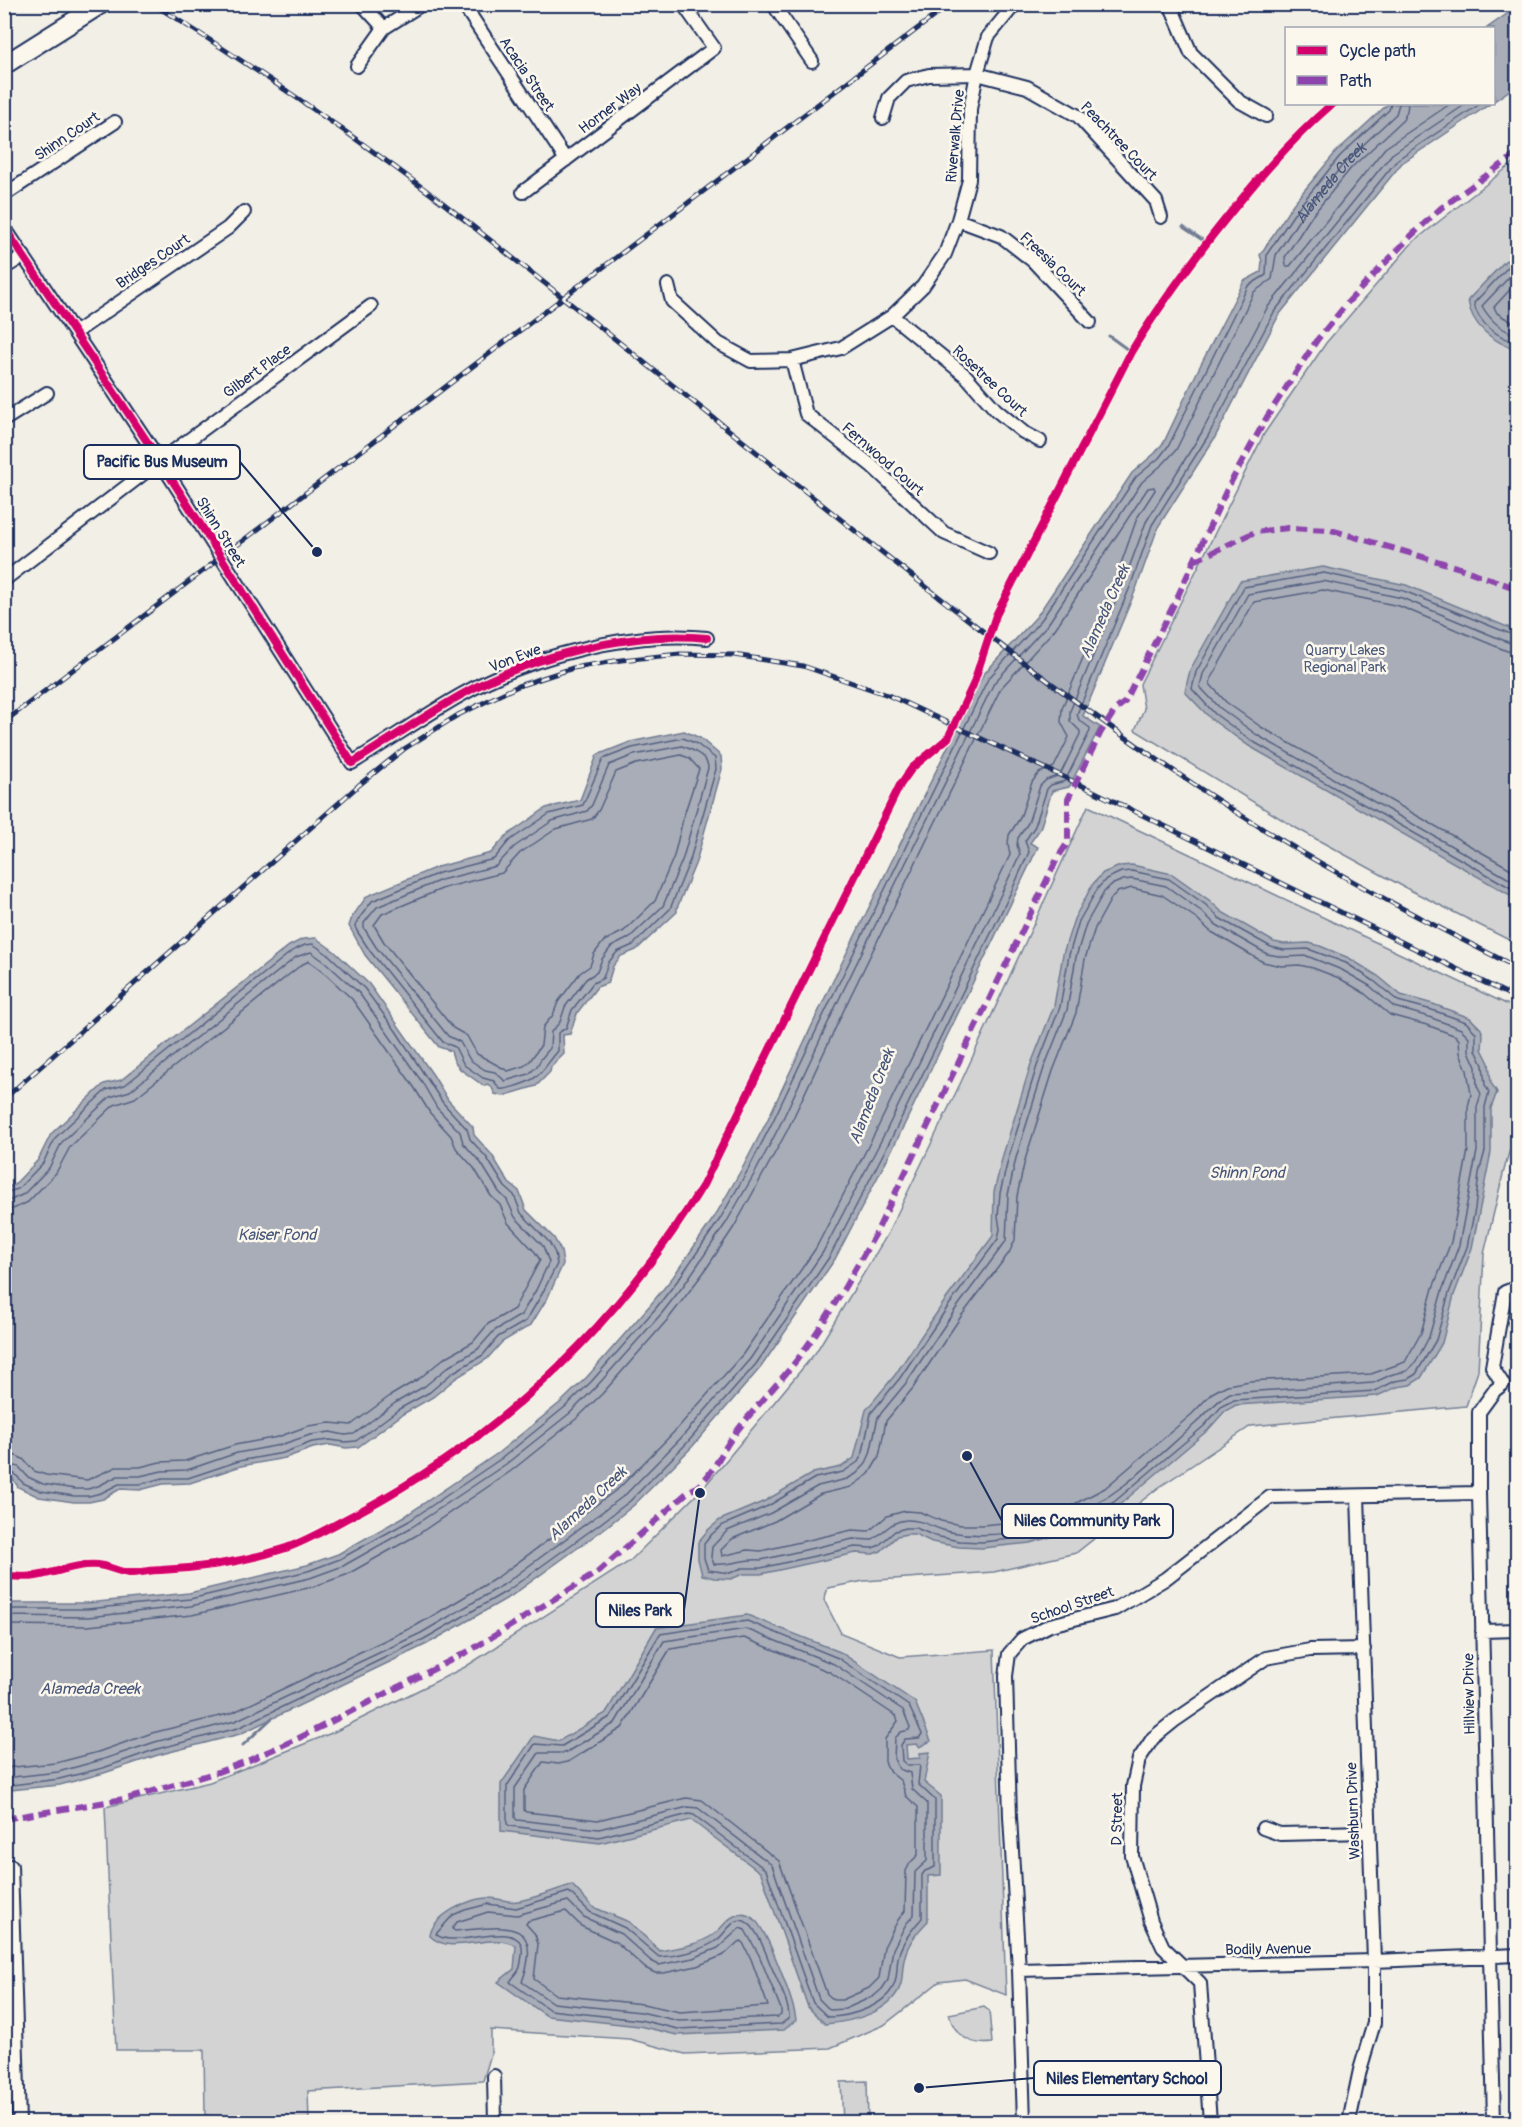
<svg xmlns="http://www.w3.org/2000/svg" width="1522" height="2127" font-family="Pangolin,sans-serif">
  <rect width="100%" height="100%" fill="#f2efe6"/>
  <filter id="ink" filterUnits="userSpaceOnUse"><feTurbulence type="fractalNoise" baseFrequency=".0167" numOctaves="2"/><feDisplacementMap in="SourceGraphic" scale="12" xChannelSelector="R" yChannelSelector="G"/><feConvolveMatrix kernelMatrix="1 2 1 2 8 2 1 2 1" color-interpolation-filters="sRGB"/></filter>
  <g filter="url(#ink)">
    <!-- green -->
    <path fill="#d2d3d2" stroke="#768198" stroke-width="1.5" d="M1517,160v784l-113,-57 -108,-59 -161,-98 9,-21 -4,-25 124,-250 62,-91 87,-101z
      M1088,806l429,203v115l-14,50 -19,80 -6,117 -12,35 -215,20 -93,62 -82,65 -82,19 -130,9 -36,7 -4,12 17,33 59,24 94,-7 12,345 -41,-16 -26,3 -55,43 -54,23 -145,6 -56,-15 -138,-9v24l-8,27 -175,10 1,31h-78v-3l-26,-4 -1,-65h-88l-11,-243 105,-25 124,-50 131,-65 165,-106 74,-74 112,-135 71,-117 74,-153z
      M984,2007l5,4 3,32c-22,3 -38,-8 -43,-29z
      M867,2081l1,41h-25l-2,-40z"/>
    <!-- water -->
    <path fill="#a9adb7" stroke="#707b93" stroke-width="1.5" d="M1517,7v78l-23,16v-73h-7z
      M1388,104h102l-88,59 -123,152 -65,124 -56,88 -22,62 -53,127 17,11 -31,60 -17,4 -12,38 -10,14 8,4 -140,291 -63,121 -74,108 -69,80 -58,58 -33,26 -90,65 -84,48 -187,90 -82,21 -54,18 -44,12 -50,5 -5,2v-189h82l102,-10 118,-28 31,-11 67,-38 93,-63 63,-51 26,-25 64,-73 22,-27 42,-61 29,-51 23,-44 63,-134 153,-312 54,-59 95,-143 23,-20 9,-11 34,-72 46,-89 17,-9 1,-11 -2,-6 33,-51 43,-52z
      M1517,256v93c-23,-6 -46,-23 -49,-49l37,-39z
      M1323,567l83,18 111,46v268l-268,-153 -38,-27 -26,-27 5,-22 50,-89z
      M684,731l16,7 21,18 1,13 -26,93 -19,46v4l-41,38 -15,6 -8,10 -5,17 -11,4 -20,26 -7,21 -7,1 1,19 -13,13 -1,5 -14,14 -33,10 -8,-2 -4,-8 -4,-2 -3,2 -24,-17 -6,-8 -3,-10 -12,-4 -74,-92 -16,-29 3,-9 15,-21 70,-29 54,-14 14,-16 41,-29 34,-8 17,-45 33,-13z
      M1132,865l40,9 37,26 13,12 52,30 10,2 25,-1 11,3 29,12 29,18 23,19 32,9 37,14 11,11 2,6 -1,14 7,14 2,20 6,9 -6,16v44l-19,96 -18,47 -12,48 -21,35 -11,7 -13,2 -20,9 -141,9 -11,6 -17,19 -91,77 -24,14 -22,10 -41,12 -48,5 -23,-1 -27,-5 -17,-8h-8l-10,2 -16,15 -8,3 -17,-1 -95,21h-18l-12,5 -17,-1 -12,-3 -4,-16v-17l10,-12 12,-10 45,-19 48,-28 28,-6 13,-9 12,-48 29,-35 49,-73 49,-66 1,-44 9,-37 28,-91 23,-58 9,-52 11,-35 19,-35 10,-11 17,-7z
      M316,938l18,13 35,33 64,91 15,25 25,27 1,8 18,20 17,28 10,8 7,19 28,28 7,13 2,13 -15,33 -17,28 -29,17 -15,17 -31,19 -23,19 -30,17 -45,33 -12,1 -16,-3 -17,3 -28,10 -44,8 -51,17 -27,1 -23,6 -20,-1 -17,10 -14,3h-15l-35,-5 -21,-10 -5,-8 -6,-3 -2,2v-290l9,-3 24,-25 13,-26 53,-50 17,-4 168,-134 14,-7z
      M747,1615l93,37 75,50 16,39 -12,6 -2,-3 -11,1 1,14 13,-1v-5l10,-1 -6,30 17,14v79l-13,1v45c-10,10 -20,22 -23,35 -3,9 -2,19 -4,28 -9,29 -50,38 -76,40l-17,-17 -47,-134 -70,-53 -91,23 -99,-12v-47l33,-48 25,5 47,-28 50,-85z
      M572,1885l21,22 36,15 31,29c17,-3 38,-6 53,-16 8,-5 14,-18 24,-20 6,-2 12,0 17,4 13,10 40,84 42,101l-12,10 -107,5 -38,-9 -92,-10 -49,-34 16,-13 2,-23c-26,-16 -63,12 -86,-10 2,-20 40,-39 59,-38 10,0 19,5 29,3 18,-3 36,-11 54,-16z"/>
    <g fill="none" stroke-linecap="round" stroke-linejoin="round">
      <!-- shore -->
      <g stroke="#546182" stroke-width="1.5">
        <path d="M1408,104l-1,7 -4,9 -51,47 -41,50 -26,40 1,9h4l95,-118 65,-44"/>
        <path d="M1518,262l-10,5 -34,36c3,21 26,35 44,40"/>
        <path d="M1518,271l-5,2 -31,33c8,14 20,25 36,29"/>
        <path d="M1518,281l-24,26 3,6 21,13"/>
        <path d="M1518,637l-114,-46 -80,-18 -80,14 -48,85 -4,17 23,25 37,27 266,151"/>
        <path d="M1518,644l-8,-1 -108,-45 -79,-17 -75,13 -45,80 -3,13 20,21 37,27 261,149"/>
        <path d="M1518,653l-11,-2 -108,-45 -76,-16 -69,12 -43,76 -1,6 16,18 35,25 257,146"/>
        <path d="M683,738l14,6 18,14 1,11 -26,91 -20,49 -37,36 -16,7 -9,11 -5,15 -10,5 -21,27 -6,18 -8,5v18c-15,17 -16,27 -39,34 -7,2 -13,5 -19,4l-6,-8 -11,-3 -19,-13 -9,-18 -12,-5 -73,-91 -13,-20 -2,-5 3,-6 14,-19 67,-28 55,-14 15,-18 40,-27 34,-9 20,-46 29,-11z"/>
        <path d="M682,746c10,3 26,11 26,22l-25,90 -20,48 -34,32 -18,9 -9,12 -5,13 -11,7 -21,28 -5,15 -9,10 -1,16 -9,11 -4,7 -8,8 -24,7 -10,-9 -10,-2 -15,-10 -10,-18 -12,-6 -72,-89 -12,-19v-5l13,-16 64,-27 55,-14 18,-19 38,-26 35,-10 5,-6 17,-40 25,-10z"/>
        <path d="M681,755l8,3 10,11 -15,46 -10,41 -19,45 -31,30 -20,10 -10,13 -4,12 -10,7 -22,29 -5,13 -10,12 -2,18 -11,16 -6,5 -16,5 -31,-17 -10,-18 -14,-8 -69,-86 -10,-17 8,-11 62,-26 58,-15 18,-20 36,-24 36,-10 7,-9 17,-38 20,-8z"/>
        <path d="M1132,871l37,8 37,26 13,13 52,29 13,3 24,-1 38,14 28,18 24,20 34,9 34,12 10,11v17l7,15 2,20 4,7 -4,15v44l-6,22 -4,36 -8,38 -18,46 -13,47 -20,34 -8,5 -13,2 -20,10 -141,9 -12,6 -18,20 -90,76 -24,14 -21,9 -40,12 -47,5 -23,-1 -24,-5 -19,-8h-10l-11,3 -17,15 -6,2 -17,-1 -94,21h-19l-12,5 -22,-3 -4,-12v-14l8,-10 11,-9 45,-19 47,-28 28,-6 15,-10 5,-10 8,-39 29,-35 49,-73 49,-66 2,-10 -2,-13 2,-23 9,-37 28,-90 23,-59 9,-52 10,-34 19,-33 8,-9 15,-7z"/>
        <path d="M1132,879l34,7 35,25 14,13 52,30 17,3 23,-1 35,14 28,16 24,21 35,10 32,12 8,8v14l7,16 1,19 4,8 -4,13v44l-18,94 -17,46 -13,46 -13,25 -9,9 -14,3 -20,9 -143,10c-14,8 -22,19 -34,30 -39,34 -79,76 -129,95 -36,14 -79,21 -117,14 -15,-3 -28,-13 -44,-12 -16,1 -22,13 -35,20l-18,-1 -92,21c-17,-2 -30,6 -47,4l-3,-7 1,-10 15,-16 44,-18 47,-27 29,-7 9,-5 9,-9 5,-11 8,-37 28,-34 49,-73 51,-69 2,-46 8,-37 28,-90 23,-58 9,-53 10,-33 18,-32 7,-7 12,-5z"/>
        <path d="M1132,888l30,7 34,23 14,13 53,31 18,4 18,-1 14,3 26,10 25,15 26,22 37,10 29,11 3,4 1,13 7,17 4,24 -3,13v43l-17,92 -18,46 -12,45 -16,29 -34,12 -121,7 -23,4 -15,8 -20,21 -87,74 -42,22 -38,11 -43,4h-21l-20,-4 -21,-9 -15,-1 -18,5 -18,15 -17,-1 -91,21 -13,-1 -26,6 -1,-6 11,-11 43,-18 46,-27 30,-7 18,-13 10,-17 7,-36 27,-33 49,-73 47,-62 6,-13 2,-44 8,-36 28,-89 23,-58 9,-54 10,-31 17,-31 5,-5z"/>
        <path d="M4,1193l14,-4 25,-26 13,-26 50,-47 19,-5 167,-134 13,-6 8,-1 17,12 34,32 32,43 47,72 24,26 3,10 17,19 18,29 9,8 7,18 28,29 6,11 2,11 -15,30 -16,27 -28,16 -15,18 -31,18 -22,19 -31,17 -43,32 -11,1 -15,-2 -18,2 -29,11 -44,8 -51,17h-25l-23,6h-21l-18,9 -12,3h-15l-33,-5 -18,-8 -8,-9 -11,-3"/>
        <path d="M4,1201l7,-1 13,-6 25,-26 13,-26 48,-45 20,-6 166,-134 15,-5 14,10 34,31 63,89 15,26 23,24 3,11 18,20 18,29 8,8 8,17 28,29 6,16 -13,28 -15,25 -27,16 -16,18 -30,18 -23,19 -30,17 -41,31 -9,1 -15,-3 -20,3 -30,10 -43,8 -50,17 -25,1 -22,5h-22l-20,10 -10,3h-13l-32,-5 -15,-7 -9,-10 -15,-4"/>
        <path d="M4,1210l9,-1 15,-7 28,-29 14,-26 44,-42 21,-7 166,-133 8,-4 11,8 32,30 62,88 16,26 21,23 5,12 18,20 17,28 9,9 8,18 27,29 5,8 -26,49 -26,15 -15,18 -30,17 -23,19 -30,18 -39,29 -21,-2 -22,3 -30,11 -43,8 -50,16 -25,1 -20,5h-24l-29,13 -41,-5 -12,-4 -11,-12 -9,-4 -10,-1"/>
        <path d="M4,1609h83l103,-10 118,-28 32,-12 69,-38 93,-63 63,-51 26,-25 65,-74 22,-28 42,-61 29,-51 23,-45 64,-134 152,-310 54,-60 94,-142 23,-19 10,-13 79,-159 18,-11 1,-21 31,-46 42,-52 49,-46 2,-6"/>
        <path id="s1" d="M4,1616l84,1 103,-11 119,-28 33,-12 69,-39 94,-63 64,-51 26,-26 66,-74 22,-28 42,-62 30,-52 23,-44 63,-134 152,-310 54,-59 94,-142 22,-19 12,-13 78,-158 18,-13 4,-24 28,-43 42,-51 50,-47 3,-10"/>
        <path d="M747,1621l91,37 71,48 13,28 -3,4 -14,1 -4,6 1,16 5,4h13l-2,19 17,16v67l-10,4 -3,4v43c-9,10 -19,22 -23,36 -3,9 -1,19 -4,28 -7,24 -45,35 -67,35l-15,-14 -47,-133 -72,-55 -5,-1 -90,23 -89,-11 -3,-2v-38l28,-42 27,2 48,-29 50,-83z"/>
        <path d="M4,1625l84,1 104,-11 120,-28 34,-12 71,-40 94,-64 65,-52 26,-25 67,-76 35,-46 30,-45 53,-96 63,-134 151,-309 54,-59 93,-141 6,-1 1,3 -18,28 -22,63 -53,127 -1,14 8,15 -15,30 -15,6 -7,9 -12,36 -11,17 -1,9 2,11 -132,272 -62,121 -73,106 -68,77 -56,57 -121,89 -81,48 -185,88 -80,20 -54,19 -42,11 -52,5"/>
        <path d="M746,1629l88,35 69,46 7,17 -1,3 -8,2 -6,6 -1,21 5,10 11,4 2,16 15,14v58l-12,11 -1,43 -8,9 -13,25 -5,31 -6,9 -8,7 -29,13 -15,1 -11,-11 -47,-134 -74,-57 -10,-1 -89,22 -82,-9 -2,-2v-30l24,-35h26l50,-30 49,-82z"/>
        <path d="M744,1638l86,34 66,44 2,5 -13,18v23l5,10 11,9 5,15 12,11v48l-8,8 -4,8 -1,40 -7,9 -14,27 -5,31 -10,10 -27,12h-8l-7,-6 -48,-133 -77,-61 -16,-2 -88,22 -72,-8 -2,-2v-20l19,-28 15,2 10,-2 54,-34 48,-79z"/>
        <path d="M4,1778l54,-6 43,-12 54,-18 80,-21 186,-88 82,-48 122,-90 57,-58 68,-78 73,-107 63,-121 119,-245 15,-32 -3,-9 1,-7 10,-15 12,-37 6,-6 14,-5 20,-41v-3l-10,-10v-10l53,-127 23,-62 56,-90 65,-124 125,-154 74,-50"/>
        <path d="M4,1786l55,-7 44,-11 54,-19 81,-21 186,-89 83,-48 90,-65 33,-25 57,-58 69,-79 74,-108 63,-121 119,-245 17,-38 -4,-11 10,-15 12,-37 4,-4 14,-4 25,-50v-3l-11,-8 -2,-6 53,-127 22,-62 56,-89 66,-124 124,-153 82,-55"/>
        <path d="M569,1892l21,20 35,16 34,29c18,-1 43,-6 58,-17 7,-5 12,-16 20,-19 16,-6 28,30 32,40 7,18 20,39 20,57l-8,6 -103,5 -38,-9 -90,-10 -40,-28c2,-5 8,-8 10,-15 1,-5 4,-18 1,-23 -10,-23 -69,6 -85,-10l17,-19 12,-5 23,-6 28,4z"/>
        <path d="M568,1901l16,16 37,17 30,27 8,4 34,-7 25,-10 22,-20 5,2 14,25 22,54v6l-3,2 -99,4 -38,-9 -88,-9 -31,-21c24,-66 -21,-55 -67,-51l-3,-2 5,-7 31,-10 29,3z"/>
        <path d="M566,1911l15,15 35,16 29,26 10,5h9l33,-7 27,-11 14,-13 4,-1 9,18 17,47 -88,6 -37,-8 -87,-9 -22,-16 4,-35 -3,-10 -9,-10 2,-3z"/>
      </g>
      <!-- stream -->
      <path stroke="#707b93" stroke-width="3" d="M1183,227l24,16
        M1109,336l22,16
        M243,1745l29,-27"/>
      <!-- minor casing -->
      <g stroke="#1b2f5e" stroke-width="16">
        <path id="minor" d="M362,4l22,24
          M463,4l103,156
          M773,4l39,57
          M1170,4l21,49 48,48 27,15
          M357,66l27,-38 38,-24
          M883,118l6,-20 17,-17 23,-6 48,-1 50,13 51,29 78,85 5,16
          M523,192l191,-144 -31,-44
          M4,195l111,-73
          M958,220l43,16 32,25 57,61
          M4,227l156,234 192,302c36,-22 72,-47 109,-68 66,-38 170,-65 246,-57
          M4,268l20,-12
          M668,285l4,16 46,42 33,18 41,-1 49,-12 51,-32 31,-30 22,-32 13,-34 11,-40 1,-71 7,-35 11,-37 27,-33
          M892,316l74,60 30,34 27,22 17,9
          M76,332l152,-104 16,-16
          M792,360l14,54 66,52 72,67 45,20
          M4,420l43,-27
          M4,580l156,-119 211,-155
          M1482,1631l36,-1
          M1263,1828l17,6 88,-2
          M11,1866l8,256
          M1019,1970l355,-9 144,-6
          M494,2076l1,46
          M1024,2122l-5,-152 -9,-153 -4,-141 3,-22 13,-15 28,-14 65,-16 50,-30 105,-82 209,-4
          M1210,2122l-10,-139 -37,-36 -12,-26 -19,-65 1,-70 6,-27 14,-21 21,-17 92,-63 44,-8 54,-1
          M1349,2122l11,-52 14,-47v-62l-16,-465
          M1494,2122l-15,-629v-81l16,-22 8,-6 -11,-17 13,-75 13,-5"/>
      </g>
      <!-- primary casing -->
      <g stroke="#1b2f5e" stroke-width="22">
        <path id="primary" d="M4,65l97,-61"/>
      </g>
      <!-- minor -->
      <use href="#minor" stroke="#fbf7ec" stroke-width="12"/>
      <!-- primary -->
      <use href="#primary" stroke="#fbf7ec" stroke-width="18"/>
      <!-- rail casing -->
      <g stroke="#1b2f5e" stroke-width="5">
        <path id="rail" d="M153,4c100,62 196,128 290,199 138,108 274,218 411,327 130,103 260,206 401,294 85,53 173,99 263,144
          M4,722l946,-718
          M4,1099l355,-314 45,-36 54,-34 60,-29 55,-18 48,-8 59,-6 54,1 69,11 85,29 193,90 437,214"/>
      </g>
      <!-- rail -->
      <use href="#rail" stroke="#fbf7ec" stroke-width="3" stroke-dasharray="9" stroke-linecap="butt"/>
      <!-- quiet -->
      <path stroke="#8e44ad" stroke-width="6" stroke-dasharray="12 6" stroke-linecap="butt" d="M1194,561l61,-29 33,-4 43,2 126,37 61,22
        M4,1819l126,-21 88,-26 29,-11 52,-23 172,-88 127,-78 91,-81c21,-8 31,-38 45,-56 22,-30 49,-55 71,-86 26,-36 47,-75 70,-114l182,-376 11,-17v-43l33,-67 15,-23 9,-7 51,-102 51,-111 40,-72 50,-77 32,-39 62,-65 30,-28 77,-55"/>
      <!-- cycleway casing -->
      <g stroke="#fbf7ec" stroke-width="11">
        <path id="cycleway" d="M4,227l156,234 192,302c36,-22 72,-47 109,-68 66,-38 170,-65 246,-57
          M4,1576c11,0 22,2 32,0 20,-3 42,-13 62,-11 11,1 21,7 31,8 11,0 21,-3 32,-3 41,-2 86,-9 125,-22 25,-9 49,-24 73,-36 144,-77 259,-188 344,-327l197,-400 12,-17 36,-30 25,-53 23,-70 135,-263c24,-40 52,-78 81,-116 37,-47 75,-93 120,-132"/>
      </g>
      <!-- cycleway -->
      <use href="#cycleway" stroke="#d6006c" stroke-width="8"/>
    </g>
  </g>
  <g text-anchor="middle" stroke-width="5" stroke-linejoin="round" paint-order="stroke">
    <!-- street labels -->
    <g font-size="15" fill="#1b2f5e" stroke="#fbf7ec">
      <text transform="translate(527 74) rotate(56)" y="5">Acacia Street</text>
      <text transform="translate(610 108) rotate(-37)" y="5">Horner Way</text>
      <text transform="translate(67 136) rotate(-34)" y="5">Shinn Court</text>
      <text transform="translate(955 136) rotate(-85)" y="5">Riverwalk Drive</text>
      <text transform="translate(1119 141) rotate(46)" y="5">Peachtree Court</text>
      <text transform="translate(153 261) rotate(-34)" y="5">Bridges Court</text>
      <text transform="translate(1053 264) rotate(44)" y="5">Freesia Court</text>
      <text transform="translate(257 371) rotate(-36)" y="5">Gilbert Place</text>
      <text transform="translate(990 381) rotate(43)" y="5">Rosetree Court</text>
      <text transform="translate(883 459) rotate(41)" y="5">Fernwood Court</text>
      <text transform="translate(221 532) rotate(58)" y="5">Shinn Street</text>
      <text transform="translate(515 658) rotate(-21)" y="5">Von Ewe</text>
      <text transform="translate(1072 1605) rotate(-19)" y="5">School Street</text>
      <text transform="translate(1469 1694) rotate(-91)" y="5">Hillview Drive</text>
      <text transform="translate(1353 1811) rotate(-92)" y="5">Washburn Drive</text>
      <text transform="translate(1117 1819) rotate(-89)" y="5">D Street</text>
      <text transform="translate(1268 1949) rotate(-1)" y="5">Bodily Avenue</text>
    </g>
    <!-- park labels -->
    <g font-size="15" fill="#49587b" stroke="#fbf7ec">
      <text x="1345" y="655">Quarry Lakes<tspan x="1345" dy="17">Regional Park</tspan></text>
    </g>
    <!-- water labels -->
    <g font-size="16" font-style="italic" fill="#465579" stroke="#fbf7ec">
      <text dy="6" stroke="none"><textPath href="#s1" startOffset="2079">Alameda Creek</textPath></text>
      <text transform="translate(1104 611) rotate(-66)" y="6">Alameda Creek</text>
      <text transform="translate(871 1096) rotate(-69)" y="6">Alameda Creek</text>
      <text x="1247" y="1178">Shinn Pond</text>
      <text x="277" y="1240">Kaiser Pond</text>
      <text transform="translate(587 1503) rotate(-43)" y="6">Alameda Creek</text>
      <text x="90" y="1694">Alameda Creek</text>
    </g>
  </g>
  <!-- callouts -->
  <path fill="none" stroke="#1b2f5e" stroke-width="2" d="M317 552L240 462M967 1456L1002 1521M700 1493L684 1610M919 2088L1034 2078"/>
  <g fill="#1b2f5e" stroke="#fbf7ec" stroke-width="2">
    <circle cx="317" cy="552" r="6"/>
    <circle cx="967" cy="1456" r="6"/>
    <circle cx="700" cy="1493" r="6"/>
    <circle cx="919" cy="2088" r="6"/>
  </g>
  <g fill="#fbf7ec" stroke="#1b2f5e" stroke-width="2">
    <rect x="84" y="445" width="156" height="34" rx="6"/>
    <rect x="1002" y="1504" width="171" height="34" rx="6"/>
    <rect x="596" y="1593" width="88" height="34" rx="6"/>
    <rect x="1034" y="2061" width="187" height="34" rx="6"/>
  </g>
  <g font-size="16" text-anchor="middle" font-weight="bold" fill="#1b2f5e">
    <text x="162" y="467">Pacific Bus Museum</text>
    <text x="1087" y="1526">Niles Community Park</text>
    <text x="640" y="1616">Niles Park</text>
    <text x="1127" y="2084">Niles Elementary School</text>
  </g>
  <!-- margin -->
  <rect width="1522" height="2127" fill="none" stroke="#fbf7ec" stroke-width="24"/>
  <rect x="12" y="12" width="1498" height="2103" fill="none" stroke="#1b2f5e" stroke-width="2" filter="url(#ink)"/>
  <!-- legend -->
  <rect x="1285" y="27" width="210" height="78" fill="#fbf7ec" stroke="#a1a7b3" stroke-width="1.5"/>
  <rect x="1297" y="46" width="30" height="9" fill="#d6006c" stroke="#a1a7b3" stroke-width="1.5"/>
  <text x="1339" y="57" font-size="18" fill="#1b2f5e">Cycle path</text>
  <rect x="1297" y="76" width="30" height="9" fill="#8e44ad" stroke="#a1a7b3" stroke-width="1.5"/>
  <text x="1339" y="87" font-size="18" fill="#1b2f5e">Path</text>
</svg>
